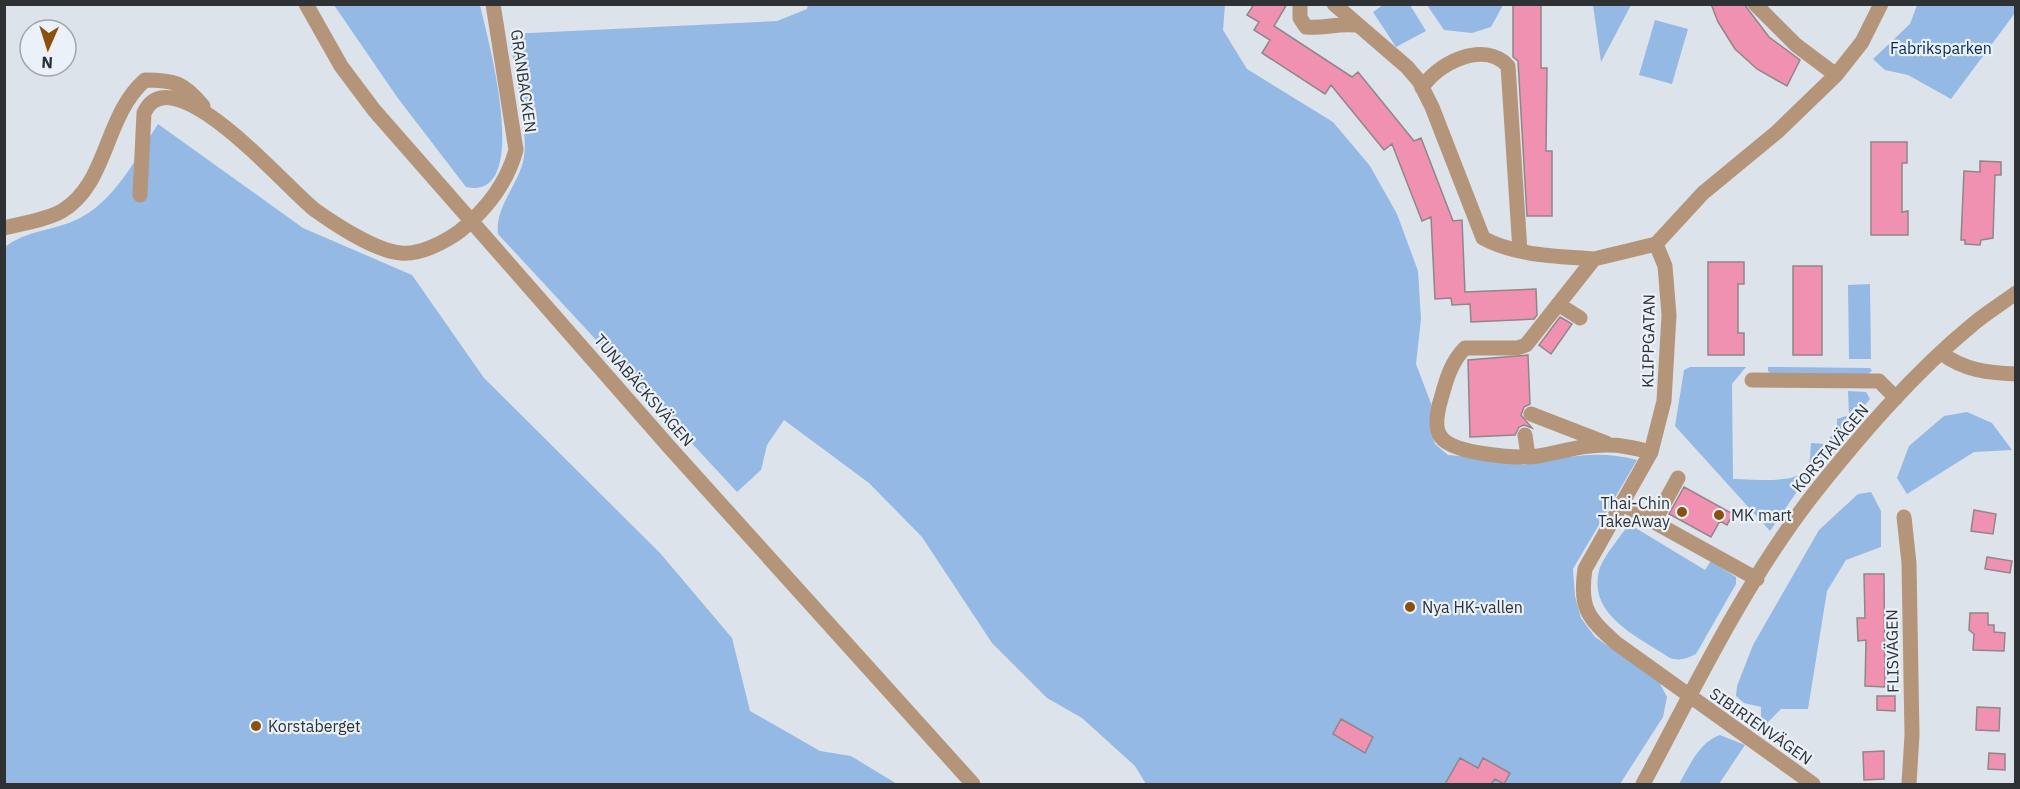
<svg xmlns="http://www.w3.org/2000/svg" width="2020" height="789" font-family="'IBM Plex Sans',sans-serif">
  <rect width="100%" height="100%" fill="#dde3eb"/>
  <!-- green -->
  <path fill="#95b9e5" d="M808,4l417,1 -2,25 24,39 86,53 37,44 27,48 21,57 3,48 -5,45 19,50 -5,14 5,16 13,11 66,5 9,5c41,-7 72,-16 114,-5l-64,109 2,27 6,22 14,19 63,43 9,17 -4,20 -43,67h-474l-11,-18 -53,-48 -35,-20 -55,-55 -70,-106 -53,-54 -85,-63 -17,25 -6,25 -24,22 -239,-258c-3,-27 18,-46 25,-72 7,-29 -9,-96 -14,-128l268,-13 30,-12z
    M334,5h146c7,31 54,197 -14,182l-69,-90z
    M1383,5h27l16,26 -30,16 -23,-35z
    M1427,5h76l-12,22 -19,6 -28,-3z
    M1593,5h38l-30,57z
    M1917,5h98v8l-64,86 -43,-24 -23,-5 -12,-11 37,-35z
    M1655,20l33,9 -16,55 -33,-9z
    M158,124l145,104 109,47 72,103 176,175 72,85 18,73 70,40 31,5 46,28h-892l-1,-536c21,-18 50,-17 74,-29 37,-18 58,-61 80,-95z
    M1870,284l1,75h-22l-1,-74z
    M1690,367h56l-14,17 1,95c17,0 65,6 74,-11 4,-7 3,-17 4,-25l14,1 12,-16v-9l12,-4 -1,-24 18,1 4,7 -59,72 -41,60 -95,-105 9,-56z
    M1768,367l102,1 2,3 -7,5h-91l-6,-5z
    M1967,412l25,11 20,27 -38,2 -67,42 -10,-16 12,-32 35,-30z
    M1871,492l10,19v36l-35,13 -19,31 -19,118h-27l-20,20v-22l-17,-4 -8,-7 1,-10 16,-41 66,-115 39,-36z
    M1629,524l76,46 6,-9 25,16v7l-40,70c-10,5 -16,7 -26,4 -31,-21 -82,-42 -71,-87 3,-13 22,-35 30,-47z
    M1720,735l25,10 -26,39h-40c10,-17 20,-42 41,-49z"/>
  <!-- building -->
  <path fill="#f091b1" stroke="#908688" stroke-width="1.5" d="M1254,4h33l-13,22 78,51 6,-5 56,69 7,-3 32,83 9,-1 3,72 71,-3 1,26 -3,4 -63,3 -1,-18 -18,1 -1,-7 -16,1 -4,-82 -9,4 -30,-77 -8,6 -53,-65 -6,9 -63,-41 8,-13 -16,-10 5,-8 -12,-7z
    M1513,4h28v64h6l-1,83h6v65h-25l-9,-155 -5,-4z
    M1711,4h33l25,33 31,23 -13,26 -30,-17 -22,-20 -17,-27z
    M1871,142h36v21h-5v49l6,-1v24h-37z
    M1980,161l21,1v13h-6l-2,63 -12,2 -1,5 -15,-1v-4h-4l3,-69 16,1z
    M1708,262h36v22h-6v49h6v22h-36z
    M1793,266h29v89h-29z
    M1560,317l12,7 -21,30 -12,-9z
    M1528,355l2,49 -6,3 -3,8 11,13 -8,-3 -5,2 -4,8 -45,2 -2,-77z
    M1684,487l49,27 -6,11 -7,-4 -9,16 -42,-23z
    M1974,510l22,4 -3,20 -22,-3z
    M1987,557l25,4 -2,12 -25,-4z
    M1864,574h20l1,113 -20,-1 1,-46 -8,1 -1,-23h8z
    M1970,613h18v12h6v7l11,1 -1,18 -31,-1 1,-16 -5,-4z
    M1877,696h18v15l-18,-1z
    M1977,707l23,1 -1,23 -23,-1z
    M1341,719l32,18 -8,16 -32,-19z
    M1884,751v28l-20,1 -1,-28z
    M1989,753l16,1v16l-17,-1z
    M1460,758l18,10 5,-10 27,15 -6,11 -9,-5 -4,5h-46z"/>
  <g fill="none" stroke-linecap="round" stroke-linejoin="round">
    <!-- minor -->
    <path stroke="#b5957a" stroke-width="15" d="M306,4l35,62 33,44 297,339 302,335
      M1300,4v14l6,9c18,2 31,-4 49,-2
      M1334,4l73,63 12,14 13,26 51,131c33,18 74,18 111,21
      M1755,4l41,41 40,30
      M1422,88c15,-25 62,-48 86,-22l12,185
      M140,195l4,-82c28,-61 144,77 171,97 21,15 61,41 86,43 19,2 44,-11 59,-22 27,-22 47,-48 56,-81l-23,-146
      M4,228c19,-5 42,-8 58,-17 46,-27 42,-95 83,-131 30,0 39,3 58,26
      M1656,244l9,22 4,49 -5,86 -13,51 -66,117c-6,39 3,49 31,74l197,141
      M1558,304l22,14
      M1941,353c23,17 46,20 75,21
      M1752,380l127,1 17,17
      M1531,414l75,29
      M1525,435l3,21
      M1651,452c-13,-3 -28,-7 -41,-7 -25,-1 -48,7 -72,11 -21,3 -85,-2 -97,-19 -6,-7 -4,-22 -2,-31 6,-21 10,-42 26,-58h52l9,-3 68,-86 62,-15 47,-51 74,-61 59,-57 26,-33 19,-38
      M1678,478l-24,44 103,57
      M1623,504l31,18
      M1904,517l5,46 3,172 -3,49
      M1643,784c53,-99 103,-204 173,-293 47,-59 98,-118 156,-166 13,-11 29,-21 44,-32"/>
  </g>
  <!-- markers -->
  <g fill="#8b510c" stroke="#eaf1f9" stroke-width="2">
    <circle cx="1682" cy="512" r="6"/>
    <circle cx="1719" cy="515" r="6"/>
    <circle cx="1410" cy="607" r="6"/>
    <circle cx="256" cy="726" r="6"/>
  </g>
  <g text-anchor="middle" stroke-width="4.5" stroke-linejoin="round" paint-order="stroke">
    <!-- park labels -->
    <g font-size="16" fill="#002a55" stroke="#eaf1f9">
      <text x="1941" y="54">Fabriksparken</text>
    </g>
    <!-- street labels -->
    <g font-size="16" fill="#2f3235" stroke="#eaf1f9">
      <text transform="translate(524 81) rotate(82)" y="6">GRANBACKEN</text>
      <text transform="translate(1648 341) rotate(-89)" y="6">KLIPPGATAN</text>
      <text transform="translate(644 390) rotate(49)" y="6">TUNABÄCKSVÄGEN</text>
      <text transform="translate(1830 448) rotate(-50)" y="6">KORSTAVÄGEN</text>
      <text transform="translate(1892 651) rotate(-91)" y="6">FLISVÄGEN</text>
      <text transform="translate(1761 726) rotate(35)" y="6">SIBIRIENVÄGEN</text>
    </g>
    <!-- poi labels -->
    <g font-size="16" fill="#2f3235" stroke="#eaf1f9" text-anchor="start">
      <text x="1670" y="509" text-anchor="end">Thai-Chin<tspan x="1670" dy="18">TakeAway</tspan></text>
      <text x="1731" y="521">MK mart</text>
      <text x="1422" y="613">Nya HK-vallen</text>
      <text x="268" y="732">Korstaberget</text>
    </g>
  </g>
  <!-- border -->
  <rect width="2020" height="789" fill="none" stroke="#2f3235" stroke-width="12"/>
  <!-- north arrow -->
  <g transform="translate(48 48) rotate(183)"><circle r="28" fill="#eaf1f9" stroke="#9fa5ab" stroke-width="1.5"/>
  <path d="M0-4.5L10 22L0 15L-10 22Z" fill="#8b510c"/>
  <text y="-9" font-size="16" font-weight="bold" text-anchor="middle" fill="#2f3235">N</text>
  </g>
</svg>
